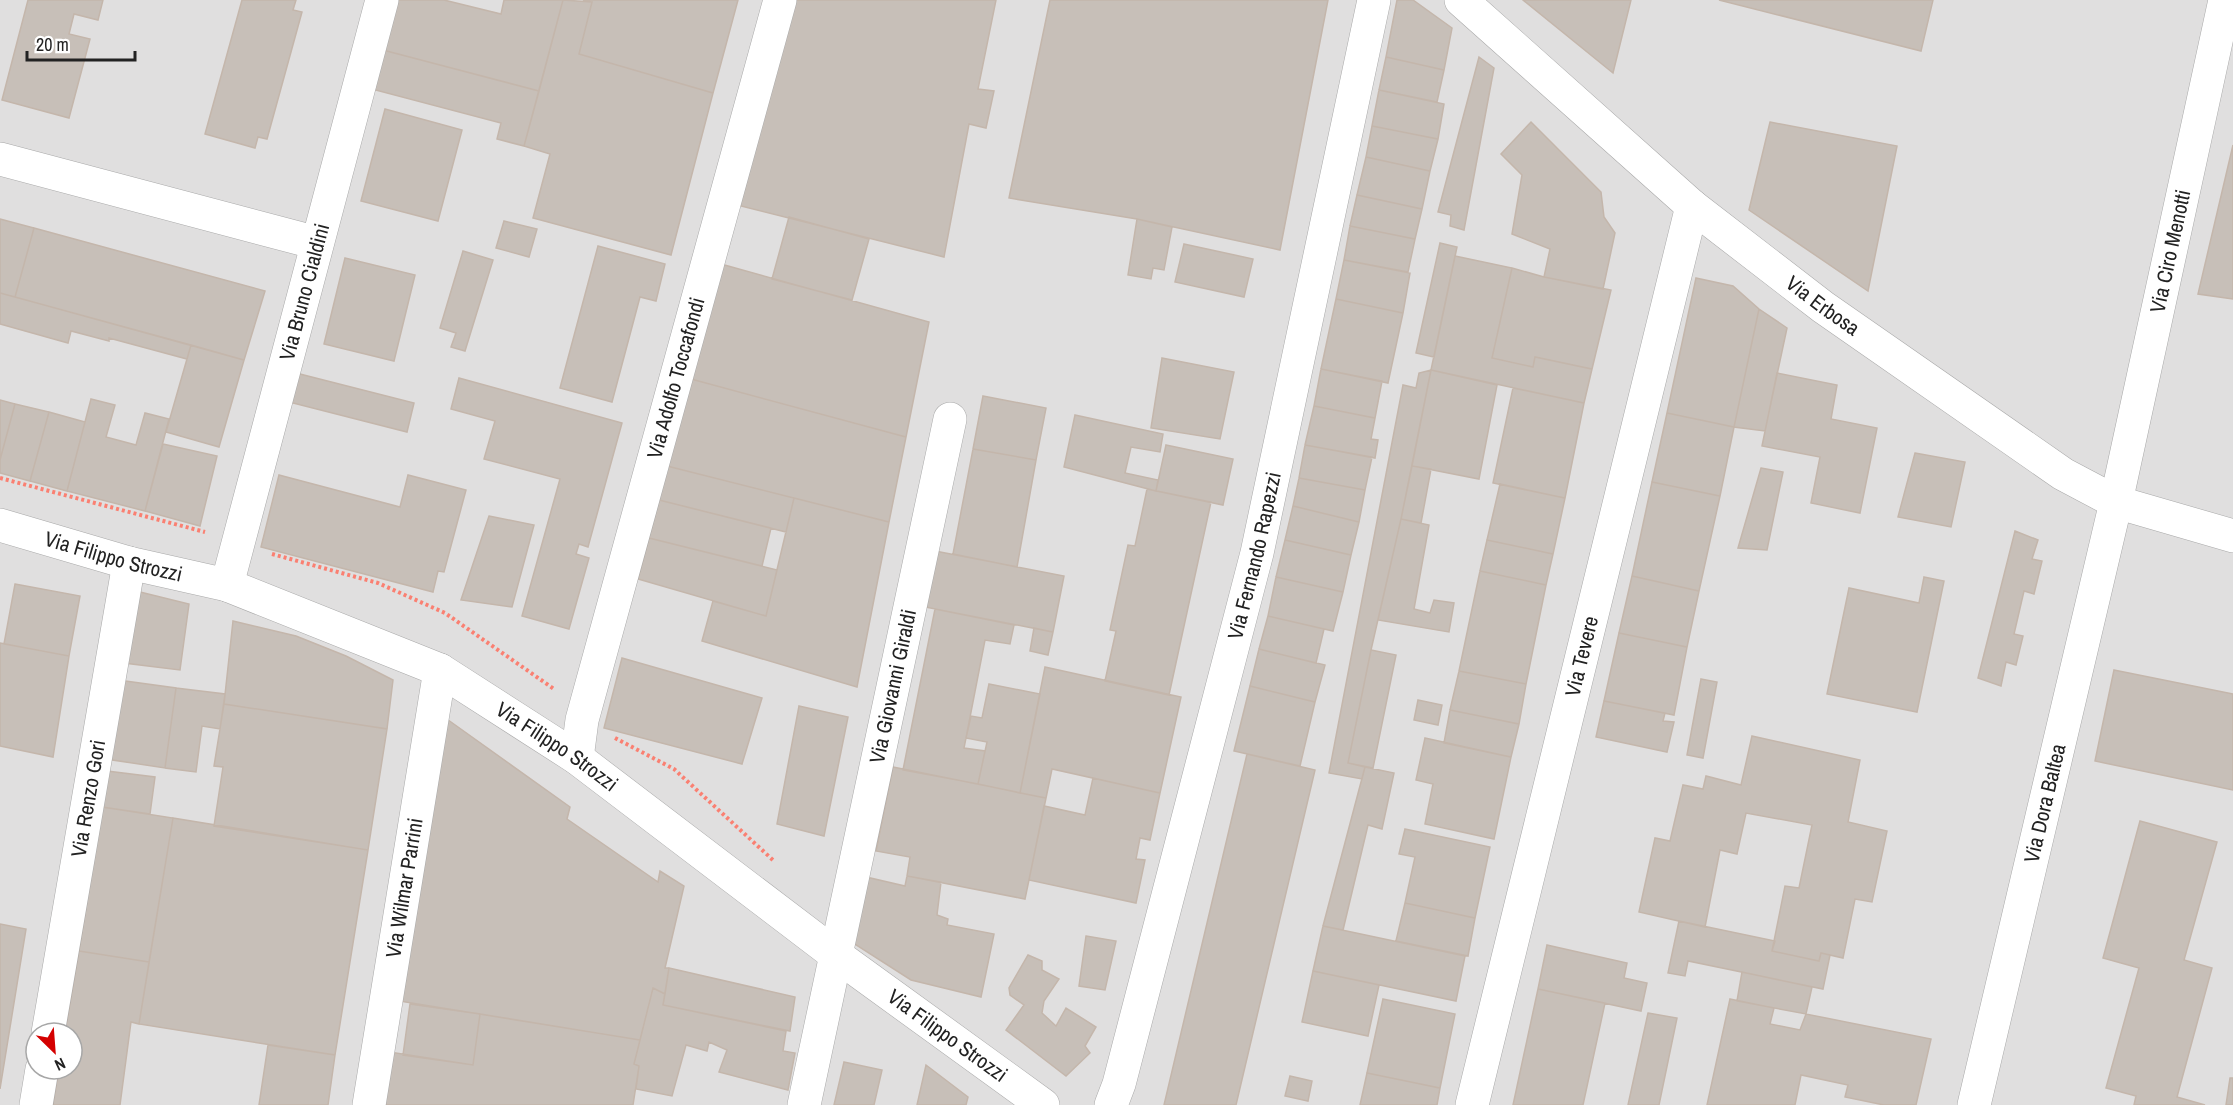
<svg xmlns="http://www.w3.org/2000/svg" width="2233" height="1105" font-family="'Archivo Narrow',sans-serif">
  <rect width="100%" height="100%" fill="#f2efe9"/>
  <!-- residential -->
  <path fill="#e0dfdf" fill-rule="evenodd" d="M0,0h2233v1105h-2233zM36,1033h36v36h-36z"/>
  <!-- building -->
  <path fill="#c7bfb8" stroke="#c4b6ab" stroke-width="1.5" d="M28,0h75l-5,20 -24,-6 -5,20 21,5 -21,79 -67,-18z
    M242,0h54l-3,10 9,2 -35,127 -9,-2 -3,11 -50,-14z
    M392,0h52l57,14 3,-14h59l-24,91 -160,-42z
    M563,0l29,2 -13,52 134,39 -42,162 -138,-37 17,-64 -26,-8z
    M583,0h155l-25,93 -134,-39 13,-52z
    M791,0h205l-18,89 16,2 -8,37 -17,-4 -25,133 -207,-52z
    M1050,0h278l-48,250 -143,-31 -128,-21z
    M1397,0h16l39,28 -8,42 -58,-13z
    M1523,0h108l-18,73z
    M1719,0h214l-12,51z
    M379,49l160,42 -15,55 -27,-7 4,-16 -133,-35z
    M1386,57l58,13 -7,32 -58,-12z
    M1479,57l15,11 -30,162 -14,-4 1,-11 -13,-3z
    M1379,90l65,14 -6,35 -66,-13z
    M385,109l77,21 -24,91 -77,-20z
    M1531,122l70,70 3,25 11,16 -12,56 -59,-12 6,-28 -38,-15 10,-59 -21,-21z
    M1770,122l127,24 -29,145 -119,-81z
    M1372,126l66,13 -8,32 -64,-14z
    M2233,145v154l-35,-5z
    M1366,157l64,14 -8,38 -65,-14z
    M1357,195l65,14 -7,30 -65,-13z
    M789,217l80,22 -17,61 -80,-21z
    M0,219l34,9 -19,69 -15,-4z
    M1137,219l35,8 -8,43 -11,-2 -2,11 -23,-4z
    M504,221l33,8 -8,28 -33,-9z
    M1350,226l65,13 -7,33 -64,-12z
    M34,228l231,63 -21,69 -229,-63z
    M1440,243l17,4 -23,110 -18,-4z
    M1184,244l69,15 -9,38 -69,-15z
    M598,246l67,18 -9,37 -16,-4 -28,105 -52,-14z
    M463,251l30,9 -28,91 -14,-4 5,-14 -16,-5z
    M1455,256l57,12 -20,90 41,9 2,-10 57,12 -8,34 -153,-33z
    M345,258l70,17 -21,86 -70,-17z
    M1344,260l66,13 -7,40 -67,-14z
    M721,264l208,58 -23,115 -215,-58z
    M1512,268l32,9 67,13 -19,79 -57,-12 -2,10 -41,-9z
    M1696,278l37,8 26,23 -25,118 -67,-14z
    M0,293l191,52 -4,14 -78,-21v3l-38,-10 -3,12 -68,-19z
    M1336,299l67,14 -15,70 -67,-14z
    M1759,309l28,19 -22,103 -31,-4z
    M191,345l53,15 -25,87 -53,-15z
    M1162,358l72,14 -14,67 -69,-11z
    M1321,369l61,12 -7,37 -61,-12z
    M1431,370l-30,149 -30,131 -23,113 17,4 -3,12 -33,-6 74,-388 13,3 3,-15z
    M1431,370l66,15 -18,94 -67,-13z
    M296,373l118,30 -7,29 -118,-30z
    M1777,373l60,12 -6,34 46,9 -17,85 -49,-10 9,-46 -58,-11z
    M459,378l163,45 -34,124 -9,-3 -3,10 13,4 -20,71 -47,-13 38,-137 -76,-20 11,-38 -44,-12z
    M691,379l215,58 -17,85 -222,-56z
    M1513,388l71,15 -19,95 -72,-15z
    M983,396l63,12 -10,52 -63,-11z
    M91,399l24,6 -9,32 30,8 9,-32 24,6 -24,92 -78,-20z
    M0,400l15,4 -15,56z
    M15,404l34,8 -19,69 -30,-8v-13z
    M1314,406l61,12 -4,21 7,1 -3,18 -70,-13z
    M49,412l36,10 -18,69 -37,-10z
    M1667,413l67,14 -14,69 -68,-14z
    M1075,415l88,19 -3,18 -29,-5 -6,26 33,7 -2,11 -92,-24z
    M163,444l54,12 -17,70 -55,-15z
    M1166,445l67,14 -10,46 -67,-14z
    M1305,445l67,12 -7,33 -66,-12z
    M973,449l63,11 -19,107 -64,-13z
    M1915,453l50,9 -14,65 -53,-10z
    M667,466l127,32 -8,34 -127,-32z
    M1412,466l19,3 -10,54 -20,-4z
    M1761,468l22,4 -16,78 -29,-2z
    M279,475l121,32 8,-32 58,15 -22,82 -6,-1 -5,21 -172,-45z
    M1299,478l66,12 -6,32 -66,-16z
    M1652,482l68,14 -21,95 -67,-15z
    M1500,484l65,14 -12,56 -66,-14z
    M1147,489l64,13 -42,193 -64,-14 11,-50 -6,-1 18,-85 7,1z
    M794,498l95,24 -32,165 -155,-46 11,-40 53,15z
    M659,500l112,28 -9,38 -113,-28z
    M1293,506l66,16 -8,33 -66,-15z
    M489,516l45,9 -22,82 -51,-7z
    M1401,519l28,6 -15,84 16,4 4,-13 20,3 -5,29 -71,-12z
    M2015,531l23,9 -6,19 10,2 -8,33 -10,-3 -10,43 9,2 -7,29 -10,-3 -5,24 -23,-8z
    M649,538l128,32 -11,46 -128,-37z
    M1285,540l66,15 -8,37 -67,-15z
    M1487,540l66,14 -7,31 -66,-14z
    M935,551l129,25 -11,56 -128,-25z
    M1480,571l66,14 -20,99 -67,-13z
    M1632,576l67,15 -12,56 -68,-14z
    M1276,577l67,15 -10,39 -65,-15z
    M1924,577l20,4 -27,131 -90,-18 22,-106 70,15z
    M15,584l65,12 -11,60 -65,-12z
    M136,591l53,13 -9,66 -56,-7z
    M935,609l79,16 -4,19 -25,-4 -21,108 21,3 -7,33 -75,-14z
    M1268,616l56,13 -8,34 -57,-14z
    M233,621l63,15 50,20 47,24 -6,49 -163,-25z
    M1034,628l19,4 -5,23 -18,-4z
    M1619,633l68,14 -13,68 -70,-14z
    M0,643l69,13 -16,101 -53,-11z
    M1259,649l66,16 -10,37 -65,-16z
    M1371,650l25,5 -23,113 -25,-5z
    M622,658l140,40 -20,66 -138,-36z
    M1045,667l136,30 -21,96 -108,-24 -6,29 -26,-5z
    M2114,670l119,24v96l-138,-29z
    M1459,671l67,13 -7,40 -69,-14z
    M1701,679l16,3 -14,76 -16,-3z
    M118,680l58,8 -11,80 -59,-9z
    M989,684l51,10 -20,99 -42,-9 9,-42 -21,-4 5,-22 11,2z
    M1250,686l65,16 -15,64 -66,-15z
    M176,688l49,6 -5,35 -18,-3 -6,46 -31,-4z
    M1418,700l24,5 -4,20 -24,-5z
    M1604,701l61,12 -2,8 11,1 -7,30 -71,-15z
    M224,704l163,25 -19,121 -154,-24 9,-59 -9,-1z
    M799,706l49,11 -24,119 -47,-12z
    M1450,710l69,14 -8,33 -67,-14z
    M444,717l126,90 -3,12 91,63 2,-11 24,15 -19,82h4l-4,26 -12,-6 -13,52 -241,-39z
    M1752,736l108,24 -12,62 39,9 -15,71 -17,-3 -12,59 -22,-5 -2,8 -47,-10 13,-65 14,2 13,-63 -66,-12 -9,41 -17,-4 -15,77 -66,-15 16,-74 15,3 13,-56 20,4 3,-13 35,9z
    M1425,738l86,19 -17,82 -69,-15 8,-40 -17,-4z
    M1247,754l68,16 -79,335h-72z
    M893,767l153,31 -21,101 -118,-23 3,-19 -34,-6z
    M1365,767l29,6 -12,56 -14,-4 -25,105 -20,-4z
    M107,771l48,6 -5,37 -48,-7z
    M1093,778l67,15 -10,47 -10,-2 -4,21 9,1 -9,43 -107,-23 15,-74 41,9z
    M102,807l71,11 -24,144 -70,-11z
    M173,818l195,32 -33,205 -196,-31z
    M2140,821l77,21 -33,118 28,8 -35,129 28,8h-71l2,-9 -30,-8 33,-120 -36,-10z
    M1405,829l85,18 -15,71 -70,-15 10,-46 -16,-3z
    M907,876l34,6 -4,33 11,4 -1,6 47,9 -13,63 -70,-17 -58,-37 13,-66 39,9z
    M1405,903l70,15 -7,38 -72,-15z
    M1679,921l96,20 -3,10 47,10 2,-8 9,2 -7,34 -135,-28 -3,15 -17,-3z
    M0,924l26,5 -26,160z
    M1323,926l142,30 -9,45 -143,-30z
    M1086,936l30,5 -11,49 -26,-4z
    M1547,945l80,18 -3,15 23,5 -6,28 -103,-22z
    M79,951l70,11 -10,62 -8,-2 -11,83h-67l6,-36h13v-36h-7z
    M1028,955l14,6v9l17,9 -15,22 -2,12 14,13 10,-18 30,19 -11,19 5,7 -24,23 -60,-46 18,-25 -14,-10 -1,-7z
    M669,968l126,29 -5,34 -127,-26z
    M1313,971l66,14 -11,51 -66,-14z
    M1742,972l70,15 -6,27 -69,-13z
    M653,988l12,6 -2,11 123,26 -3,20 12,2 -7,37 -69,-18 8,-22 -18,-8 -2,9 -21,-6 -14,51 -36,-7 3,-23 -5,-2z
    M1538,989l67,14 -22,102h-70z
    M1383,999l72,15 -15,74 -73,-15z
    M1730,999l44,9 -4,16 30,6 6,-16 125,25 -15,66h-32l-39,-8 3,-12 -47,-10 -6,30h-88z
    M410,1004l70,10 -7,51 -70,-10z
    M1648,1013l29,5 -18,87h-31z
    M480,1014l160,26 -6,24 5,2 -6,39h-251l8,-53 83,13z
    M268,1045l67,10 -7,50h-69z
    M844,1062l38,8 -8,35h-40z
    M926,1065l42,32 -2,8h-49z
    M1367,1073l73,15 -3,17h-77z
    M1290,1076l22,5 -4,20 -23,-5z
    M2230,1078h3v27h-7z"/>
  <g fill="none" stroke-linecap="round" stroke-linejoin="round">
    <!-- minor casing -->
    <g stroke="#a9a9a9" stroke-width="34">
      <g id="minor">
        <path id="s1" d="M1461,0l231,206 131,101 240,167 53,28 117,34"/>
        <path d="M0,159l317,84"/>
        <path id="s2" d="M0,525l129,38 98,22 213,85 137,88 259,197 207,150"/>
        <path id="s3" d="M227,585l155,-585"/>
        <path id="s4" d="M577,758l5,-38 198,-720"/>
        <path id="s5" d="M48,1033l81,-470"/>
        <path d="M36,1105l6,-36"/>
        <path id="s6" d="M369,1105l71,-435"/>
        <path id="s7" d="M804,1105l146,-686"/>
        <path id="s8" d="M1111,1105l8,-21 138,-531 117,-553"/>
        <path id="s9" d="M1472,1105l220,-899"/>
        <path id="s10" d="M1974,1105l142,-603 109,-502"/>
      </g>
    </g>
    <!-- path -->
    <path stroke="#fa8072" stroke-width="4" stroke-dasharray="3 3" stroke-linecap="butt" d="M0,478l205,54
      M272,554l106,29 67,30 109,76
      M615,738l59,31 100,92"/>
    <!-- minor -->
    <use href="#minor" stroke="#fff" stroke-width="33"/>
  </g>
  <g text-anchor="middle" stroke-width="4.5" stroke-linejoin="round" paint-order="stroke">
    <!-- street labels -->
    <g font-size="21" fill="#222" stroke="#fff">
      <text dy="7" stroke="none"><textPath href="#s10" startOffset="876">Via Ciro Menotti</textPath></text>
      <text dy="7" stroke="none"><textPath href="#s3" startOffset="303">Via Bruno Cialdini</textPath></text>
      <text dy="7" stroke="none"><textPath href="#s1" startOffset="474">Via Erbosa</textPath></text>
      <text dy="7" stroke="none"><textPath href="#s4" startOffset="393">Via Adolfo Toccafondi</textPath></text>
      <text dy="7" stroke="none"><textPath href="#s8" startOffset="568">Via Fernando Rapezzi</textPath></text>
      <text dy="7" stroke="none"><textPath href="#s2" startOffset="118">Via Filippo Strozzi</textPath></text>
      <text dy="7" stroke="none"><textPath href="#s9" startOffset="462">Via Tevere</textPath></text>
      <text dy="7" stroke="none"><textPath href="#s7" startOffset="428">Via Giovanni Giraldi</textPath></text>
      <text dy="7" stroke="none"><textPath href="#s2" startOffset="604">Via Filippo Strozzi</textPath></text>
      <text dy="7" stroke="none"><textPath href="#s5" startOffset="238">Via Renzo Gori</textPath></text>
      <text dy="7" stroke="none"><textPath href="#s10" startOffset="310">Via Dora Baltea</textPath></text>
      <text dy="7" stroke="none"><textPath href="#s6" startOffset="220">Via Wilmar Parrini</textPath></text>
      <text dy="7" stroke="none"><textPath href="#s2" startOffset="1090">Via Filippo Strozzi</textPath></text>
    </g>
  </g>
  <!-- north arrow -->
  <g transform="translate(54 1051) rotate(155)"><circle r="28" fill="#ffffff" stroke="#a7a7a7" stroke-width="1.5"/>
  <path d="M0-4.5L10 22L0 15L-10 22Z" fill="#d40000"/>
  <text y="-9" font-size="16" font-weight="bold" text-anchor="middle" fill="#222222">N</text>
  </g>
  <!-- scale -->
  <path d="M27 51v9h108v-9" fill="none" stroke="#222222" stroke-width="3"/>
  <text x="36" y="51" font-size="18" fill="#222222" stroke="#ffffff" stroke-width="4.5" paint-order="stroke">20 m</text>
</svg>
